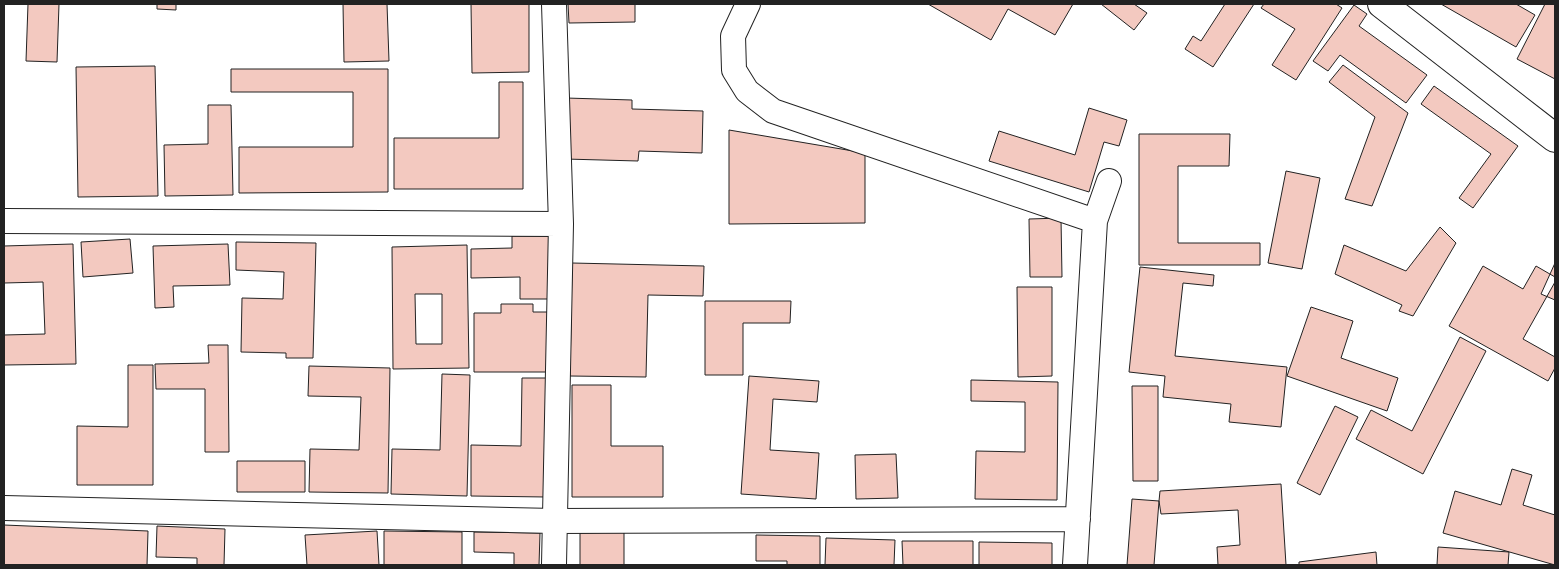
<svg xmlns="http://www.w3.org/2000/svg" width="1559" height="569" font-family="'Fira Sans',sans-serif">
  <rect width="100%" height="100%" fill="#fff"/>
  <!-- building -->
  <path fill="#f3c9c0" stroke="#222" fill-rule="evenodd" d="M28,4h31l-2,58 -31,-1z
    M157,4h19v6l-19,-1z
    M343,4h44l2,57 -45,1z
    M471,4h58v68l-57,1z
    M568,4h67v18l-66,1z
    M928,4h145l-18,31 -47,-26 -17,31z
    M1101,4h33l13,9 -13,17z
    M1225,4h29l-41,63 -28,-18 8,-13 8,5z
    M1264,4h72l6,4 -46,72 -24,-15 23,-36 -34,-21z
    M1441,4h75l19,11 -19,32z
    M1545,4h10v75l-38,-20z
    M1354,5l13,9 -8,12 68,49 -21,28 -66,-48 -12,16 -15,-10z
    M1343,65l65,48 -36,93 -27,-7 30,-82 -46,-35z
    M155,66l3,130 -80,1 -2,-130z
    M231,69h157v123l-149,1v-46h114v-55h-122z
    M499,82h24v107h-129v-51h105z
    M1434,86l84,60 -45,62 -14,-10 32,-44 -70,-50z
    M566,98l66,2v9l71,2 -1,42 -63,-2 -1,10 -73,-2z
    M208,105h23l2,90 -68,1 -1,-51 44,-1z
    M1089,108l38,12 -8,26 -15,-4 -15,50 -100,-31 10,-30 76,24z
    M729,130l136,23v70l-136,1z
    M1139,134h91l-1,32h-51v77h82v22h-121z
    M1286,171l34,7 -18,91 -34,-6z
    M1061,218l1,59h-32l-1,-58z
    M1440,227l16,16 -43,73 -14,-5 3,-6 -67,-31 9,-29 62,26z
    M512,236h38l1,63h-31v-22l-49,1v-29l41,-1z
    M130,239l3,34 -50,4 -2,-35z
    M236,242l80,1 -3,115h-27v-5l-45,-1 1,-54 41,1 1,-27 -48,-2z
    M73,244l3,120 -72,1v-30l41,-1 -2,-52 -39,1v-37z
    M228,244l2,41 -57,1 1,21 -19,1 -2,-62z
    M467,245l2,123 -76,1 -1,-122zM415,294h27v50h-26z
    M572,263l132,3 -1,30 -55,-1 -2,82 -76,-1z
    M1555,263v37l-14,-6z
    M1483,266l40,23 13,-23 19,11v5l-32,57 32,18v11l-7,13 -99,-55z
    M1140,267l74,8 -1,11 -30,-3 -8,73 112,11 -6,60 -52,-5 2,-18 -68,-7 2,-21 -36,-4z
    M1017,287h35v89l-34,1z
    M705,301h86l-1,22h-47v52h-38z
    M501,304h32v8h17l1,60h-77v-59h27z
    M1311,307l42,14 -12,37 57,20 -11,33 -100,-35z
    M1460,337l26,14 -63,123 -67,-35 15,-29 41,21z
    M208,345h20l1,107h-24v-63h-49l-1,-25 54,-1z
    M128,365h25v120h-76v-59l51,1z
    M309,366l81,2 -2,125 -79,-1 1,-43 49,1 2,-53 -53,-1z
    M442,374l28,1 -3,121 -76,-2 1,-45 48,1z
    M749,376l70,5 -2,21 -44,-3 -3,51 49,3 -3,46 -75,-5z
    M522,378h26l-2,119 -75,-1v-51l50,1z
    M971,380l87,2 -1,118 -82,-1 1,-48 49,1v-50l-54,-1z
    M572,385h39v61h52v51h-91z
    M1132,386h26v95h-25z
    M1335,406l23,11 -38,78 -23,-12z
    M896,454l2,44 -42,1 -1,-44z
    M237,461h68v31h-68z
    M1512,469l20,6 -9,30 32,10v50l-112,-32 12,-42 46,14z
    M1281,484l5,81h-68l-1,-18 23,-2 -2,-35 -77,4 -2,-13 1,-10z
    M1132,499l27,2 -5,64h-27z
    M4,525l144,6 -1,34h-143z
    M157,526l68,3 -1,36h-27v-7l-41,-1z
    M377,531l2,34h-72l-2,-30z
    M384,531l78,1v33h-78z
    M474,532l66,1 -1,32h-25v-12l-40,-1z
    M624,532v33h-44v-32z
    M756,535l64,1v29h-33v-4h-31z
    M826,538l69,2 -1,25h-69z
    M902,541h71v24h-70z
    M979,542l73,1v22h-73z
    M1438,547l71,5 -1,13h-71z
    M1376,552l1,13h-78v-3z"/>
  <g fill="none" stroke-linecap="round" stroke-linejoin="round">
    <!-- minor casing -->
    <g stroke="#222" stroke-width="26">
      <path id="minor" d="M748,4l-15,32 1,34 13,21 26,20 322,110
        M4,221l557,3
        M4,508l551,13 523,-2
        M554,565l7,-341 -7,-220
        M1075,565l20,-344 14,-40"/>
    </g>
    <!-- tertiary casing -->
    <g stroke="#222" stroke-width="30">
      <path id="tertiary" d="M1382,4l173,134"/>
    </g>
    <!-- minor -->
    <use href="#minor" stroke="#fff" stroke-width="24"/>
    <!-- tertiary -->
    <use href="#tertiary" stroke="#fff" stroke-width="28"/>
  </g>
  <!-- border -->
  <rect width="1559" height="569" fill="none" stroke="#222222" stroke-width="10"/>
</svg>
